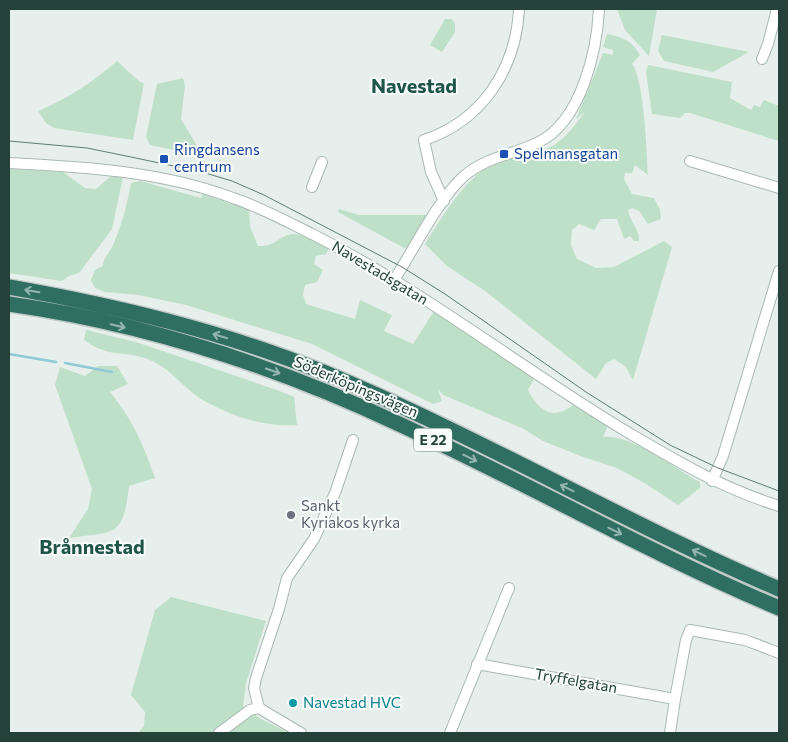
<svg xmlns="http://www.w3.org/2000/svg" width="788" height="742" font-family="Commissioner,sans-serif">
  <rect width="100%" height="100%" fill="#e6efeb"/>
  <!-- green -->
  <path fill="#bfe0c8" d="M617,9h40l-8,47 -24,-26z
    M445,19h7l3,5v8l-13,20 -12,-7z
    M607,34c16,3 25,7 33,21l-8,9c12,14 15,90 16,111l-13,-10 -3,8h-7l-1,6 8,15 22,4 6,12 1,9 -13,5 -9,-13 -7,-3 -4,2c2,12 12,19 11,31h-5l-4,-5 -6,3 -7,-20h-16l-7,11 -15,-6 -7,6 -1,15 6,14 19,9 18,-1 50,-26 8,6 -39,133 -8,-14 -11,-7 -8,4 -10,16 -111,-88 -38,-25 -22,-22c21,-33 40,-67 76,-86 13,-6 28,-5 41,-8 19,-4 32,-24 43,-38l-9,7 27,-66 10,2v-5l-10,-3z
    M662,35l87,17 -36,20 -49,-11 -6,-10z
    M117,61l23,21 4,1 -11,57 -79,-12 -8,-5 -8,-12c30,-12 54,-29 79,-50z
    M648,65l84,17 -2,16 21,12 3,-5 6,2 4,-7 15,6v35l-89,-28h-5l-5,5 -28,-4 -6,-42z
    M183,78l2,8 -4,33 22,37 -53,-11 -4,-8 11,-53z
    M9,169l54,3 22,16 11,1 15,-13 12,1 -11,52 -33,44 -10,3 -7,5 -53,-8z
    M140,181l61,17 2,-4 46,16 1,16 8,20c18,0 16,-6 30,-11 13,-5 30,8 41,13l-3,6 -10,2 -2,8 9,6 -6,12 -12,3 -2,10 3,9 49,15 5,-19 32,15 -8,16 29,13 21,-33 101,66 -7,13c11,21 24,31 45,15l35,20 -5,12c30,-3 70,31 97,45v6l-22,17 -32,-21 -29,-16 -34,-11 -40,-16 -21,-13 -79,-33 -5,-6 4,12 -9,3 -121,-60 -126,-39 -48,-10 -33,-3 -10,-4 -4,-8 4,-10 8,-4c0,-9 7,-13 10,-21 9,-20 14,-41 18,-62z
    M339,209l20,6h70l-20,34 -5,-1 -66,-36z
    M9,293c67,12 134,26 200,46 73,22 142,51 211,84v2l-84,-35 -327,-92z
    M86,330l50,12 141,48 17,7 3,28c-34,2 -67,-9 -96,-26 -20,-13 -32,-33 -56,-41 -26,-8 -36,0 -61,-18z
    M98,366h19l11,18 -18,8c24,30 32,50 45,86l-26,8c-6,53 -14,45 -60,52l19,-29 4,-20 -37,-104 5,-18 25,9z
    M171,597l95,24 -20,62 -3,23 18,13 28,14h-151l6,-7 1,-14 -14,-17 24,-85z"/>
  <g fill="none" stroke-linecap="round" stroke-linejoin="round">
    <!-- stream -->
    <path stroke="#8ec9d4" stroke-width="2.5" d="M9,354l47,8
      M65,363l47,9"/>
    <!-- minor casing -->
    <g stroke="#a8b8b2" stroke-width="12">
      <path id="minor" d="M762,59l6,-15 9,-35
        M690,161l89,27
        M9,163c76,4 152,8 224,35 27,9 53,23 79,36 111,56 210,135 317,199 51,30 93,55 150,73
        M312,187l10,-25
        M444,201l-13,-29 -7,-32c58,-19 92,-71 95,-131
        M394,280c19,-29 45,-82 70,-104 24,-20 49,-21 75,-34 42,-21 58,-91 60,-133
        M712,481l11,-25 56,-185
        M477,664l198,35 11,-59 4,-10 55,10 34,13
        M219,733l31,-23 9,-2
        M301,733l-42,-25 -5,-20 2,-10 23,-69 8,-31 27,-39 21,-46 18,-53
        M450,733l59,-145
        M670,733l5,-34"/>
    </g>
    <!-- highway casing -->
    <g stroke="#c2cac8" stroke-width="18">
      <path id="highway" d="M9,287c107,19 213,44 314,85 156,64 301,151 456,217
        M9,304c134,19 267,62 390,120 128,59 250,129 380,184"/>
    </g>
    <!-- minor -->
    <use href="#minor" stroke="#fff" stroke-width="10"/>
    <!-- highway -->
    <use href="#highway" stroke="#2f6f62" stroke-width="15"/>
    <!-- tram -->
    <path stroke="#5f7d75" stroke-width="1" d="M9,141l78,7 44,9 71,15 30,9 32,14 138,72 43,27 141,98 84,53 48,23 61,23"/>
  </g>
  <!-- one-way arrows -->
  <defs><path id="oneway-shaft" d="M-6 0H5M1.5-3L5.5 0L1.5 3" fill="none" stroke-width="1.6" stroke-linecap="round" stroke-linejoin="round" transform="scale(1.25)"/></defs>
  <g stroke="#93b5ae">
    <use href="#oneway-shaft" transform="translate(32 291) rotate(-170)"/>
    <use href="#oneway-shaft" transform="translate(118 326) rotate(13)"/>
    <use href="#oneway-shaft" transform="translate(220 336) rotate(-163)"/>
    <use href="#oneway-shaft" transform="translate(273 371) rotate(19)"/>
    <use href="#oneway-shaft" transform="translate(470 458) rotate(26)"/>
    <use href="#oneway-shaft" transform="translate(567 488) rotate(-154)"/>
    <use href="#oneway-shaft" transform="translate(615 531) rotate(26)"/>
    <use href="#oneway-shaft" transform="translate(699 553) rotate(-154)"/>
  </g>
  <!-- markers -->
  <g fill="#1a4fb4" stroke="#f7fbf9" stroke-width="2">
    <rect x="499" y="149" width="10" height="10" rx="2.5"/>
    <rect x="159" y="154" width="10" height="10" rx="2.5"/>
  </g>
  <circle fill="#6b7280" stroke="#f7fbf9" stroke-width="2" cx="291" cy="515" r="5"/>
  <circle fill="#0f9aa8" stroke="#f7fbf9" stroke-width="2" cx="293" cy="703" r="5"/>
  <g text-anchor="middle" stroke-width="4" stroke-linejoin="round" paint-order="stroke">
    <!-- shield labels -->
    <rect fill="#f7fbf9" stroke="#637a73" stroke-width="1" x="414" y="428.5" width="38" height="23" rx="4"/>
    <g font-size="14" font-weight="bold" fill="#24423a">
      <text x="433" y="445">E 22</text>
    </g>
    <!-- transit labels -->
    <g font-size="15" fill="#164399" stroke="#f7fbf9" text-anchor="start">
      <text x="174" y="155">Ringdansens<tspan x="174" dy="17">centrum</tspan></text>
      <text x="514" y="159">Spelmansgatan</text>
    </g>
    <!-- street labels -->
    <g font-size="15" fill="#24423a" stroke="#f7fbf9">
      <text transform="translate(380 273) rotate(31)" y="5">Navestadsgatan</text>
      <text transform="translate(356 387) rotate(23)" y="5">Söderköpingsvägen</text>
      <text transform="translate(576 681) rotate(10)" y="5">Tryffelgatan</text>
    </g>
    <!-- worship labels -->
    <g font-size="15" fill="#5b616d" stroke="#f7fbf9" text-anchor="start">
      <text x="301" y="511">Sankt<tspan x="301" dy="17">Kyriakos kyrka</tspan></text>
    </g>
    <!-- culture labels -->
    <g font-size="15" fill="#0d838f" stroke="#f7fbf9" text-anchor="start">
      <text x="303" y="708">Navestad HVC</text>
    </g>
    <!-- district labels -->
    <g font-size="20" font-weight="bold" fill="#1f5548" stroke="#f7fbf9">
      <text x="414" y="93">Navestad</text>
      <text x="92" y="554">Brånnestad</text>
    </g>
  </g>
  <!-- border -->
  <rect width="788" height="742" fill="none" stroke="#24423a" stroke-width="20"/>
</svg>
